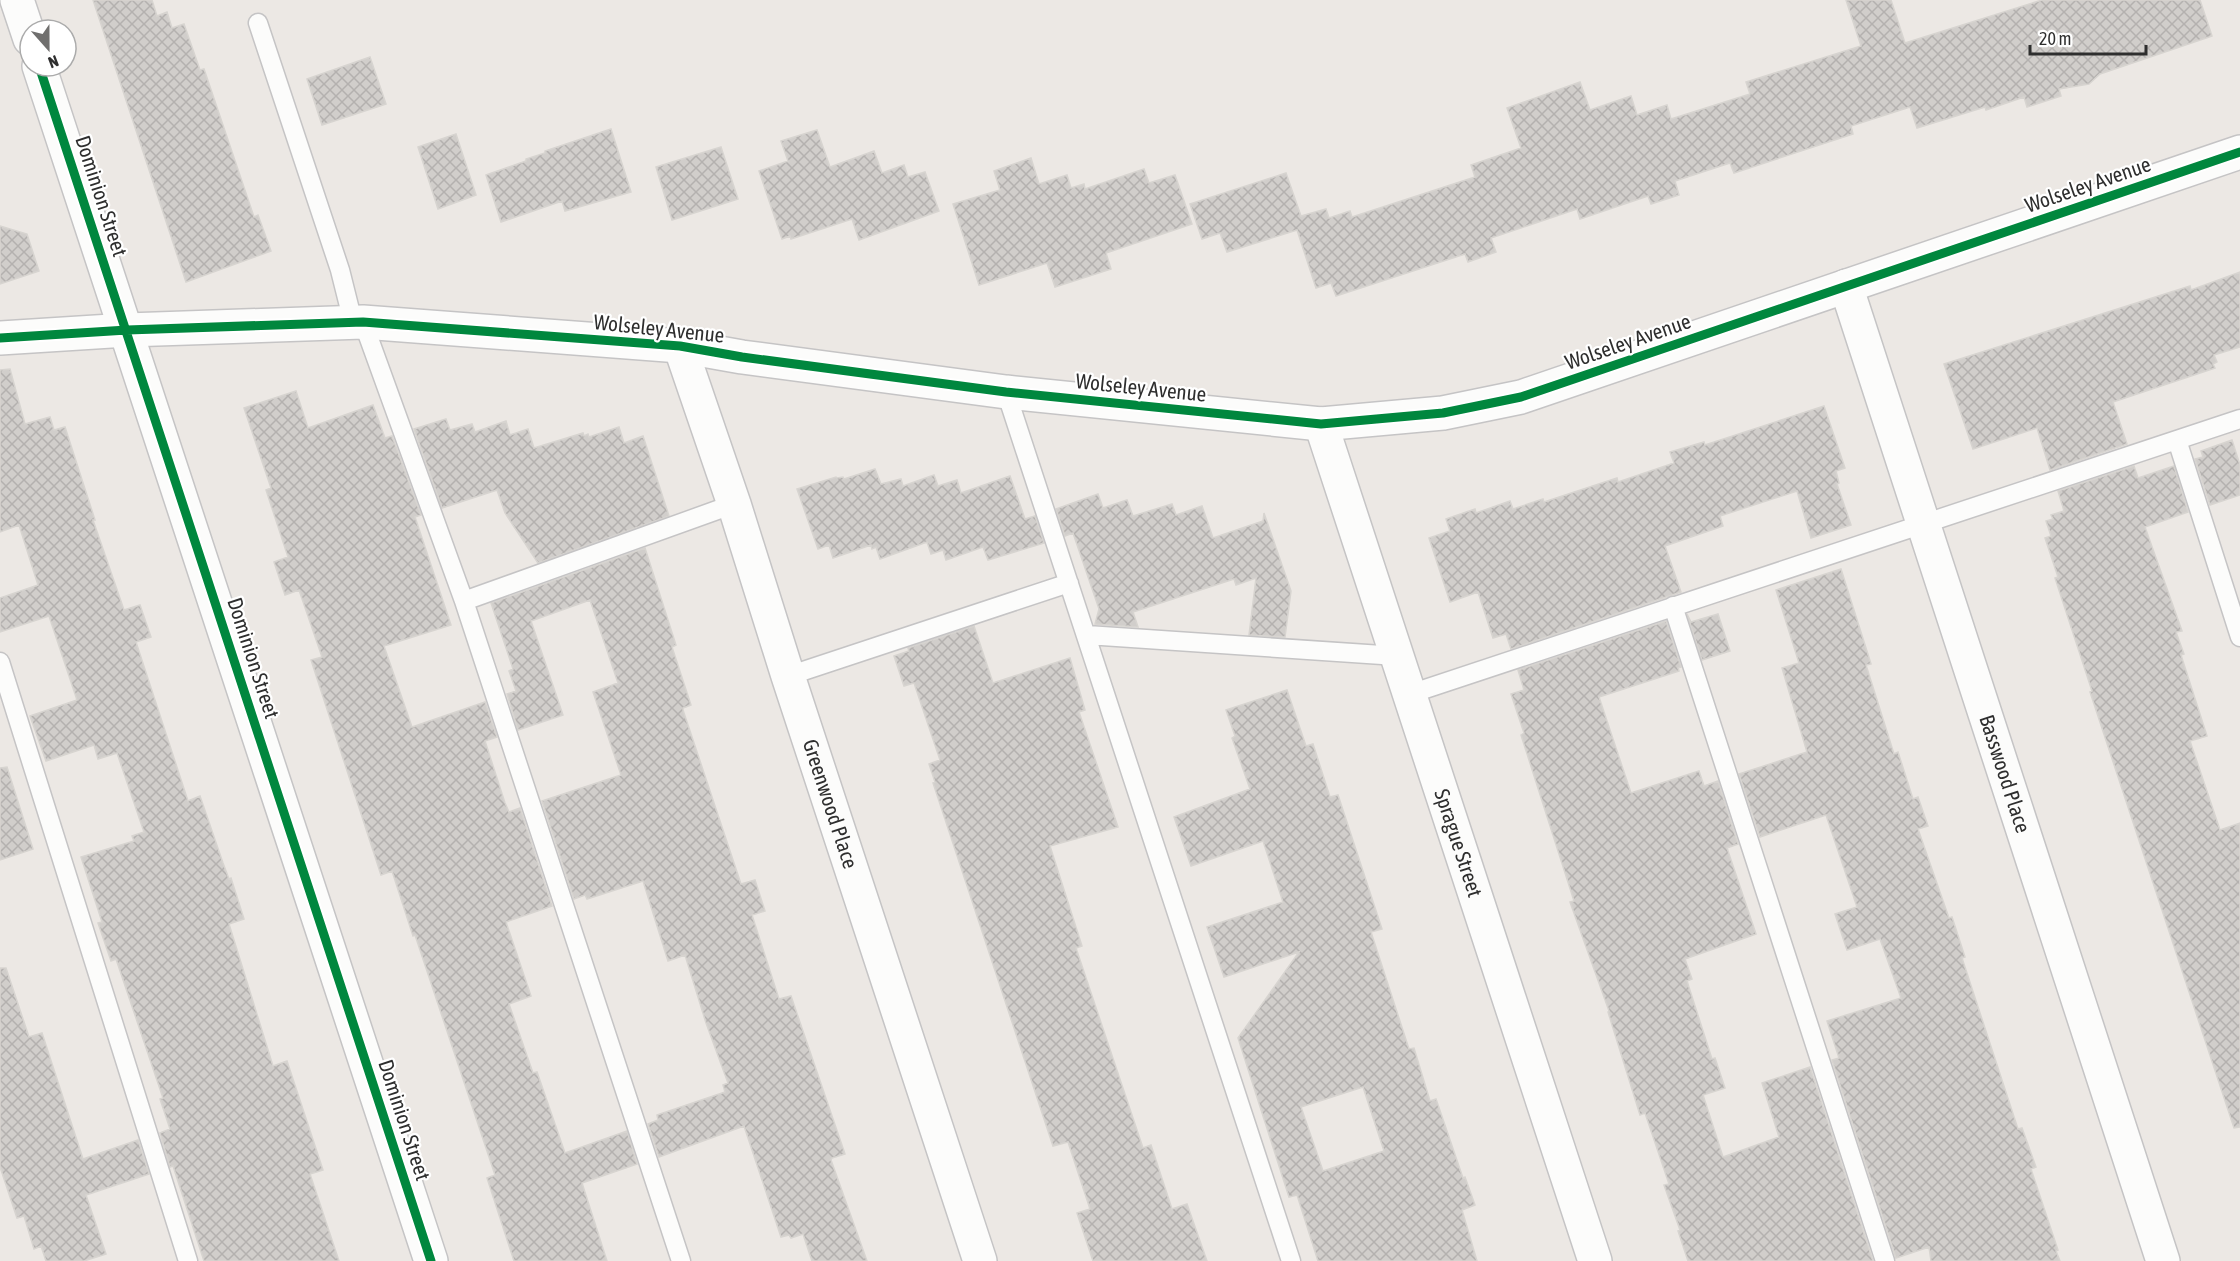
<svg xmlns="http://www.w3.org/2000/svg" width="2240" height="1261" font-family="'Asap Condensed',sans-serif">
  <defs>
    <pattern id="building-cross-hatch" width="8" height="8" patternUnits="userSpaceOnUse" patternTransform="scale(1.5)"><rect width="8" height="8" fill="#d1cecb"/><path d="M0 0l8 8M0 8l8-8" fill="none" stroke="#b4b1af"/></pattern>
  </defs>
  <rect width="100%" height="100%" fill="#ece8e4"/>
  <!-- building -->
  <path fill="url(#building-cross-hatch)" stroke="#d7d4d0" stroke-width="1.5" fill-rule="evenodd" d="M93,0h59l5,16 10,-4 5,16 12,-4 16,46 4,-1 50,148 4,-2 13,36 -85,31z
    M1846,0h45l14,43 137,-43h158l12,36 -112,38 -11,10 -30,5 2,7 -34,11 -3,-10 -38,13 -1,-3 -68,21 -7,-21 -59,19 2,8 -119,39 -4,-10 -55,18 4,14 -28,9 -3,-8 -68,23 -3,-10 -86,29 5,14 -28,10 -3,-8 -129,42 -5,-13 -15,5 -19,-58 -70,22 -7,-19 -18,6 -12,-35 96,-31 15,43 25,-7 3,9 21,-7 2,6 123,-40 -4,-12 50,-17 -14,-40 73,-26 10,28 41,-14 6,19 30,-10 4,14 79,-25 -4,-12 115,-36z
    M370,57l16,47 -64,21 -15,-46z
    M611,129l20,63 -66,19 -3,-10 -61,21 -15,-47 40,-14v-2l19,-6v-2z
    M817,130l13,37 44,-16 8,22 22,-8 4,12 17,-5 14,39 -80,29 -7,-21 -61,20 -1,-3 -8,3 -23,-68 29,-10 -7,-20z
    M456,134l20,61 -38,14 -20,-62z
    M721,147l17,52 -66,21 -16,-53z
    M1031,158l8,26 28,-9 4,13 13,-4 1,5 59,-20 5,14 26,-8 17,49 -86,29 5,16 -56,18 -8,-24 -68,22 -26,-81 47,-14 -6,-19z
    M0,226l27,8 12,37 -39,13z
    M2240,272v75l-26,8 3,7 -4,2 2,4 -102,34 14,42 -77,26 -13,-42 -64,21 -29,-85 246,-78 1,4z
    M10,369l15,55 25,-7 4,13 11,-3 30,93h-2l31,90 16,-5 11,32 -15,5 52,159 12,-5 23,67 6,16 2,-1 13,41 -15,5 44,142 14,-5 36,109 -13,4 29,87h-135l-31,-95 -3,1 -10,-34 10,-4 -10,-30 3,-1 -47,-139 -5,2 -13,-38 4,-1 -21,-65 53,-16 -2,-5 12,-4 -27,-79 -19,6 -4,-14 -48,16 -16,-45 47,-16 -28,-84 -49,16v-34l38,-13 -19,-60 -19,7v-162z
    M296,391l12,37 65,-23 12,33 7,-2 29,79 -6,2 36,108 -67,21 28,81 73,-25 12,35 -12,4 20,62 4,9 11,-4 32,98 -46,16 25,74 -22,8 24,69 4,-1 28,81 62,-22 10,33 -55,19 25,78h-93l-27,-83 8,-3 -80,-240 -2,1 -21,-65 -11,4 -70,-215 11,-3 -23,-67 -14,5 -11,-33 14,-5 -22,-67 5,-2 -27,-80z
    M1824,406l21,62 -9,3 3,12 -2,1 14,41 -40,13 -14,-47 -77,25 3,10 -58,20 16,46 -170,57 -5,-15 -13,4 -15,-46 -28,10 -21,-64 21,-7 -4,-12 29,-10 1,4 34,-12 3,8 30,-10 1,3 73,-24 1,4 56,-19 -4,-11 34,-10 1,3z
    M446,419l4,11 22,-6 3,8 31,-11 4,14 18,-6 6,19 49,-15 1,3 4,-2 1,3 30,-10 5,16 19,-7 26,80 -131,47 -33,-50 -8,-23 -55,18 -28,-79z
    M2232,440l8,25v30l-30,10 -15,-46 8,-2 -2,-6z
    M2134,466l4,12 36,-12 14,46 -43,15 37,104 -6,1 8,22 -3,1 26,81 -17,5 30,89 20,-7v304l-6,1 -144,-436 2,-1 -37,-113 3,-1 -13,-39 6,-2 -5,-15 7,-2 -2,-4 13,-4 -6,-20z
    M875,469l6,15 20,-5 2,7 31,-11 4,11 19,-6 4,13 49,-17 15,43 10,-3 9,27 -56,17 -5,-13 -37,13 -3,-10 -12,4 -4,-12 -47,17 -4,-12 -4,2 -1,-4 -38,13 -4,-13 -11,4 -21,-60 39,-12 1,1 6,-1 1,2z
    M1098,494l5,14 24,-8 6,16 39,-12 4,11 26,-9 11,32 50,-17 1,-8 27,78 -6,46 -36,-2 7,-57 -20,7 -2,-6 -101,33 5,15 -43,-3 4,-15 -26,-76 -8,3 -9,-27z
    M645,548l31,97 -4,2 19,58 -8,3v2l58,174 14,-4 10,31 -13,4 27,84 12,-3 54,158 -13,4 -1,2 36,101h-55l-9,-27 -12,4 -2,-3 -8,2 -37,-111 -85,31 -11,-33 10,-4 -1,-5 68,-23 -2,-7 5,-2 -22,-60 -21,-68 -17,6 -25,-80 -56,18 -2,-4 -11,4 -32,-98 79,-26 -28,-83 25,-9 -28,-83 -59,21 32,94 -45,15 -11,-36 9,-3 -7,-20 4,-2 -22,-66z
    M1841,569l30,95 -5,1 28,89 4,-2 15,47 5,-2 10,29 -10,3 31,89 3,-1 13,40 -3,1 56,171 4,-1 14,39 -5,2 27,81 -2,1 4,10h-129l-2,-14 -33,11 -64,-198 7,-2 -12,-37 74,-23 -21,-59 -33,11 -12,-36 22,-7 -31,-92 -66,22 -21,-63 68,-22 -25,-84 17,-5 -23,-73z
    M1687,614l4,8 27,-8 12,37 -28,9z
    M1666,621l15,46 -3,1 1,3 -80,26 32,96 68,-22 5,15 14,-5 20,63 -11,4 29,86 -71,25 7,20 -5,2 25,78 3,-1 10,30 -22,7 20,62 56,-20 -17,-54 48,-16 63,194h-185l-10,-30 2,-1 -16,-45 5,-1 -24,-71 -5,2 -32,-103 1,-1 -39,-109 4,-1 -53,-166 3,-2 -13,-39 13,-4 -6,-20z
    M974,626l19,57 77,-25 15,52 -6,2 39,115 -68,19 32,100 -6,2 67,200 8,-3 21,64 15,-5 20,57h-114l-16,-48 13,-4 -22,-67 -15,4 -120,-363 2,-1 -6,-18 11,-4 -26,-77 -10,3 -10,-30 15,-5 -1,-3z
    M1287,690l19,56 7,-2 17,53 8,-2 44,134 -11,3 38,117 5,-1 16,53 6,-2 27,79 2,-1 10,28 -13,5 15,51h-159l-21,-66 -8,2 -51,-159 61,-86 -75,25 -17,-50 76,-25 -20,-61 -72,25 -17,-49 76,-28 -18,-51 3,-2 -9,-26zM1363,1087l21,64 -61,20 -22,-64z
    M7,767l26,82 -33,11v-92z
    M0,968h6l23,69 13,-4 41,126 55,-19 11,34 -63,21 20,59 -22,7h-38l-5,-15 -7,3 -10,-33 -7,2 -17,-51z"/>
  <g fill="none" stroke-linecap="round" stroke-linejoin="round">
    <!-- lane casing -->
    <g stroke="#c5c4c5" stroke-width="21">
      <path id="lane" d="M258,23l82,247 13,52
        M363,322l101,279 217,660
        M1006,392l285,869
        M2177,440l63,197
        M464,601l270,-97
        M1673,606l212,655
        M1087,635l310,21
        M0,662l188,599
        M788,676l281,-93
        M1410,694l830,-275"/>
    </g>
    <!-- street casing -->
    <g stroke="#c5c4c5" stroke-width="36">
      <g id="street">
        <path d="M17,0l13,39"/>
        <path d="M39,66l392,1195"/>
        <path id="s1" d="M1846,286l317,975"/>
        <path d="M0,338l127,-8 236,-8 317,24 62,11 264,35 315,32 122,-11 78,-16 719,-245"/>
        <path id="s2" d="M680,346l54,158 54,172 192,585"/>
        <path id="s3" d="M1321,424l274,837"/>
      </g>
    </g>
    <!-- lane -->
    <use href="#lane" stroke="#fcfcfb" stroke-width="18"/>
    <!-- street -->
    <use href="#street" stroke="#fcfcfb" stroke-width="33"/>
    <!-- cycleway casing -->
    <g stroke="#fff" stroke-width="13">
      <path id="cycleway" d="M39,66l392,1195
        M0,338l127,-8 236,-8 317,24 62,11 264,35 315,32 122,-11 78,-16 719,-245"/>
    </g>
    <!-- cycleway -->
    <use href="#cycleway" stroke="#00873e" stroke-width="9"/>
  </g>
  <g text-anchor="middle" stroke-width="4.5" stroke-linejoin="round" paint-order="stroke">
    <!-- street labels -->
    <g font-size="21" fill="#2e2e2e" stroke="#fff">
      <text transform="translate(2088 185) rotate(-19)" y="7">Wolseley Avenue</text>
      <text transform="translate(101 196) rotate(72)" y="7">Dominion Street</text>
      <text transform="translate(659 329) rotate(6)" y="7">Wolseley Avenue</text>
      <text transform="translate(1628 342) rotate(-19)" y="7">Wolseley Avenue</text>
      <text transform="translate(1141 388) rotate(6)" y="7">Wolseley Avenue</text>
      <text transform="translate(253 658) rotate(72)" y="7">Dominion Street</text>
      <text dy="7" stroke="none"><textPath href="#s1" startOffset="513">Basswood Place</textPath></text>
      <text dy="7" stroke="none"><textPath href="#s2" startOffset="482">Greenwood Place</textPath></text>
      <text dy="7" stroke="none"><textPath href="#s3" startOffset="441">Sprague Street</textPath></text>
      <text transform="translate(404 1120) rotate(72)" y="7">Dominion Street</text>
    </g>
  </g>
  <!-- north arrow -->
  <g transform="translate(48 48) rotate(159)"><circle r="28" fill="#ffffff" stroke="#ababab" stroke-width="1.5"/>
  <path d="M0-4.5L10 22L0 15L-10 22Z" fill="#706f6e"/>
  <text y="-9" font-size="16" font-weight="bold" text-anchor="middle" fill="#2e2e2e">N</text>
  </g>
  <!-- scale -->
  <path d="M2030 45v9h116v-9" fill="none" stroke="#2e2e2e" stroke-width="3"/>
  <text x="2039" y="45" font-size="18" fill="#2e2e2e" stroke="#ffffff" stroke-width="4.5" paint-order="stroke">20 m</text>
</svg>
